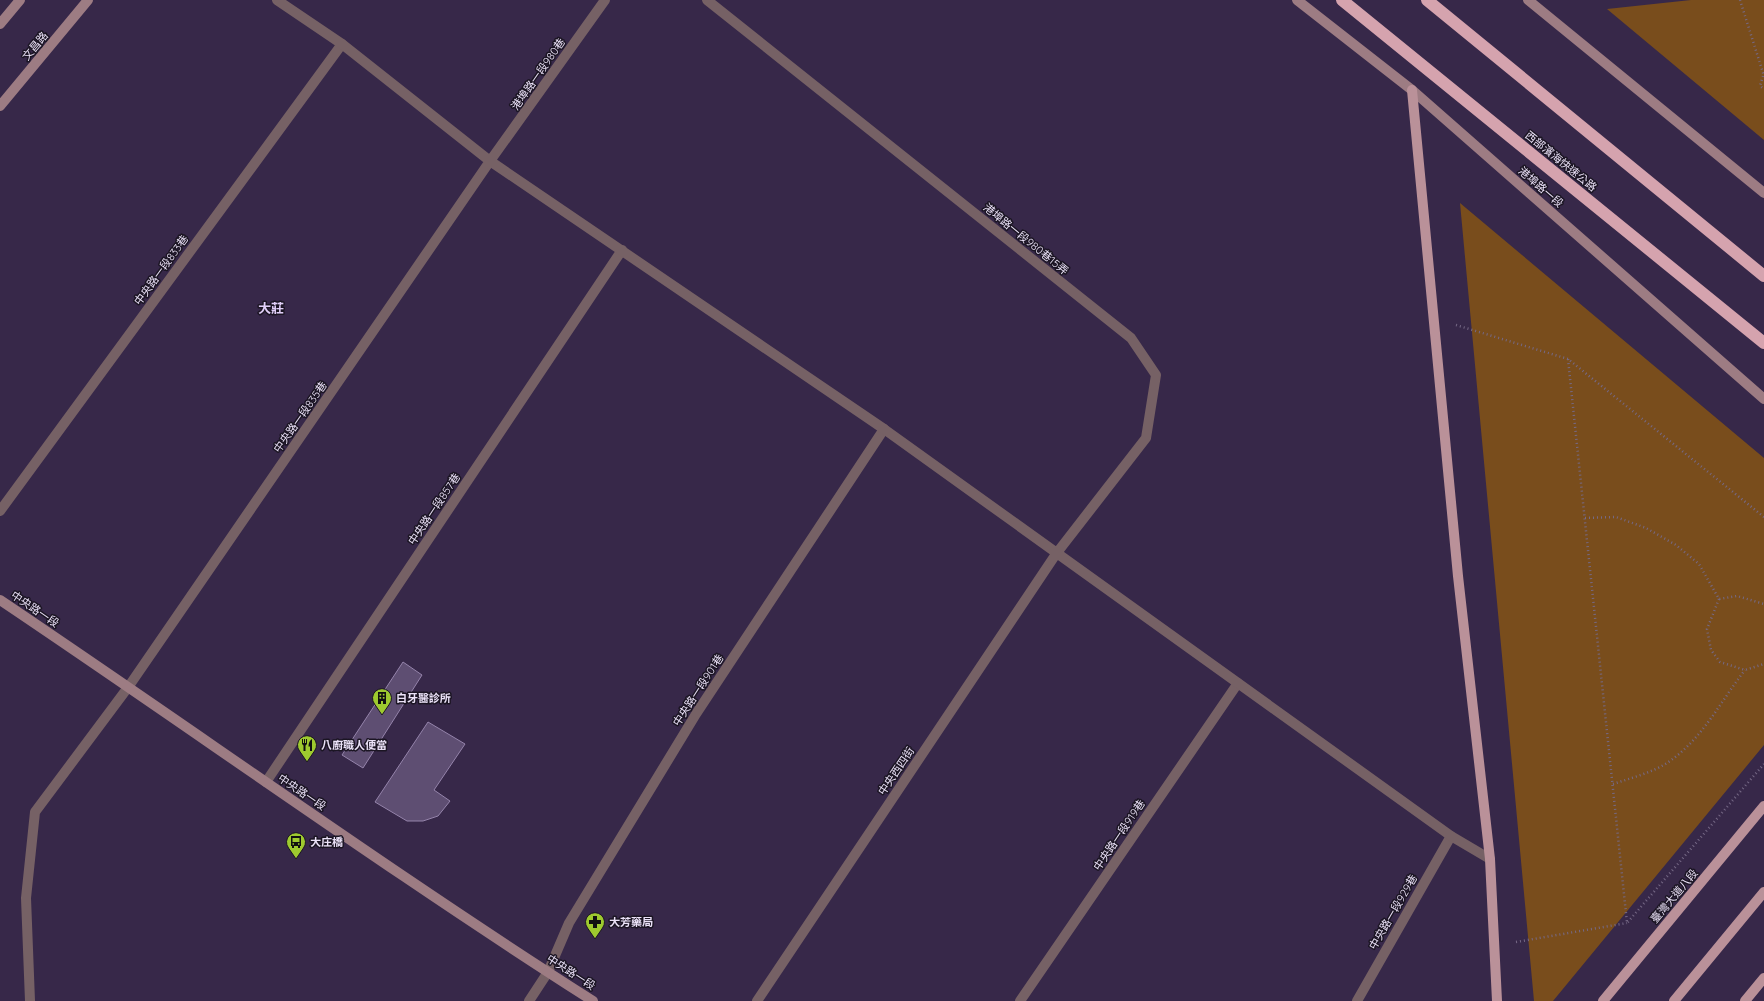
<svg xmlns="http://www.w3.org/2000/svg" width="1764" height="1001" font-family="Quicksand,'Noto Sans TC',sans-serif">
  <rect width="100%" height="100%" fill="#372849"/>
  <!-- green -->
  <path fill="#794d1c" d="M1691,0h73v140l-157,-131z
    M1460,203l304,255v287l-211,256h-19z"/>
  <!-- building -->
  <path fill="#5e4e72" stroke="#9584ab" d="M403,662l19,13 -59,93 -21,-13z
    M428,722l37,22 -31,46 16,11 -12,15 -15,5h-16l-32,-19z"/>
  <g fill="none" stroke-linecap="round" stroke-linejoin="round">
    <!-- path -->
    <path stroke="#766986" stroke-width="2.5" stroke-dasharray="1 3" stroke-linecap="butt" d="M1740,0l24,76
      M1763,76l-3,10 4,3
      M1456,325l112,34
      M1764,517l-196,-158 59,564 137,-159
      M1585,518l31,-1 30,11 30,17 23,19 20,35 18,-3 27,8
      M1719,599l-12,30 4,21 9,12 25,8 19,-6
      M1613,784c18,-6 38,-11 54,-21 35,-23 53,-61 78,-93
      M1516,942l111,-19"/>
    <!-- lane -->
    <path stroke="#766165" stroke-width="10" d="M0,511l342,-467
      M266,782l356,-532
      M548,972l21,-49 127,-209 188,-285
      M30,1001l-4,-103 9,-86 94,-126
      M1020,1001l218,-318
      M1357,1001l94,-165"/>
    <!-- street -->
    <path stroke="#766165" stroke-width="10" d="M277,0l65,44 148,117 394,268 567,407 39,23
      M707,0l424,338 25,37 -10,63 -90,116 -299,447
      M129,686l361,-525 115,-161
      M529,1001l19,-29"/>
    <!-- secondary -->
    <path stroke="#9d7c83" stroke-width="10" d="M1297,0l115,90 352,309
      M1528,0l236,193
      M0,24l20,-24
      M0,106l88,-106
      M0,600c198,133 392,273 593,401"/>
    <!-- primary -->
    <path stroke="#ba9199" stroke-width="10" d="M1412,90l46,486 32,283 7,142
      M1603,1001l161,-195
      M1674,1001l90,-109
      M1745,1001l19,-23"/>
    <!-- highway -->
    <path stroke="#d5a3ae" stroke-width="12" d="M1342,0l422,343
      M1427,0l337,276"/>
  </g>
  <!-- icons -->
  <defs>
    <g id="building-pin" transform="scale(1)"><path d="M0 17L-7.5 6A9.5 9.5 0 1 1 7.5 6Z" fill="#9eca2f" stroke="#1b1523"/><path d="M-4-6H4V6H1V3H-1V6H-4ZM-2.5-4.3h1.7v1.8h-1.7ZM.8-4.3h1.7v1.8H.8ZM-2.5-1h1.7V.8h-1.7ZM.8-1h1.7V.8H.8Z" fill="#111"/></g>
    <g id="restaurant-pin" transform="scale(1)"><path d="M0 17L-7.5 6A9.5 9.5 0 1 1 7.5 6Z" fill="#9eca2f" stroke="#1b1523"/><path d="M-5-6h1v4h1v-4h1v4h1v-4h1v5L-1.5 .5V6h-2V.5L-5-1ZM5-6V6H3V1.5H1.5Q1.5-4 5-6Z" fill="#111"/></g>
    <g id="bus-pin" transform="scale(1)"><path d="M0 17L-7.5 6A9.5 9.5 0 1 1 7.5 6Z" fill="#9eca2f" stroke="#1b1523"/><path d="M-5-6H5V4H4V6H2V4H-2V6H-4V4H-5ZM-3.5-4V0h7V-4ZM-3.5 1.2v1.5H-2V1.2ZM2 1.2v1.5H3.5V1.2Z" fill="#111"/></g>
    <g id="pharmacy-pin" transform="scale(1)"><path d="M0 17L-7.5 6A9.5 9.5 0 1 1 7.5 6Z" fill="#9eca2f" stroke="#1b1523"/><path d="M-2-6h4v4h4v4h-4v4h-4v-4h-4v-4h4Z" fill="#111"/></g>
  </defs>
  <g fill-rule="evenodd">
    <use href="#building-pin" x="382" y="698"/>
    <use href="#restaurant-pin" x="307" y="745"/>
    <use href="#bus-pin" x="296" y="842"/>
    <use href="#pharmacy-pin" x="595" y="922"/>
  </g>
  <g text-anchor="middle" stroke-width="3" stroke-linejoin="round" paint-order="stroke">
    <!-- street labels -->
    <g font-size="11" fill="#ebe2f8" stroke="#1b1523">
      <text transform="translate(35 46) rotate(-50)" y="4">文昌路</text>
      <text transform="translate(538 74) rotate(-55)" y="4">港埠路一段980巷</text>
      <text transform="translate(1561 161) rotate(39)" y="4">西部濱海快速公路</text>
      <text transform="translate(1541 187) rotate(41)" y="4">港埠路一段</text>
      <text transform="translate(1026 239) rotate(39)" y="4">港埠路一段980巷15弄</text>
      <text transform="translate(161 270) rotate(-54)" y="4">中央路一段833巷</text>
      <text transform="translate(300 417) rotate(-55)" y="4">中央路一段835巷</text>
      <text transform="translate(434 509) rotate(-56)" y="4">中央路一段857巷</text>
      <text transform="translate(35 609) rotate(34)" y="4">中央路一段</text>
      <text transform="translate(698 690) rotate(-57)" y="4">中央路一段901巷</text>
      <text transform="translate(896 771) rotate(-56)" y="4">中央西四街</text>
      <text transform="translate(302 792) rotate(34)" y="4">中央路一段</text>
      <text transform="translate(1119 835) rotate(-56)" y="4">中央路一段919巷</text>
      <text transform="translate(1674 896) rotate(-50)" y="4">臺灣大道八段</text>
      <text transform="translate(1393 912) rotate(-60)" y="4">中央路一段929巷</text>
      <text transform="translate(571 972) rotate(33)" y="4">中央路一段</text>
    </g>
    <!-- poi labels -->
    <g font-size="11" font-weight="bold" fill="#ebe2f8" stroke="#1b1523" text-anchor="start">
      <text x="396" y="702">白牙醫診所</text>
      <text x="321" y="749">八廚職人便當</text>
      <text x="310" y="846">大庄橋</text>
      <text x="609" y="926">大芳藥局</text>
    </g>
    <!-- quarter labels -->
    <g font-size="13" font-weight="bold" fill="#e0cef8" stroke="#1b1523">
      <text x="271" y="313">大莊</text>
    </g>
  </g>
</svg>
